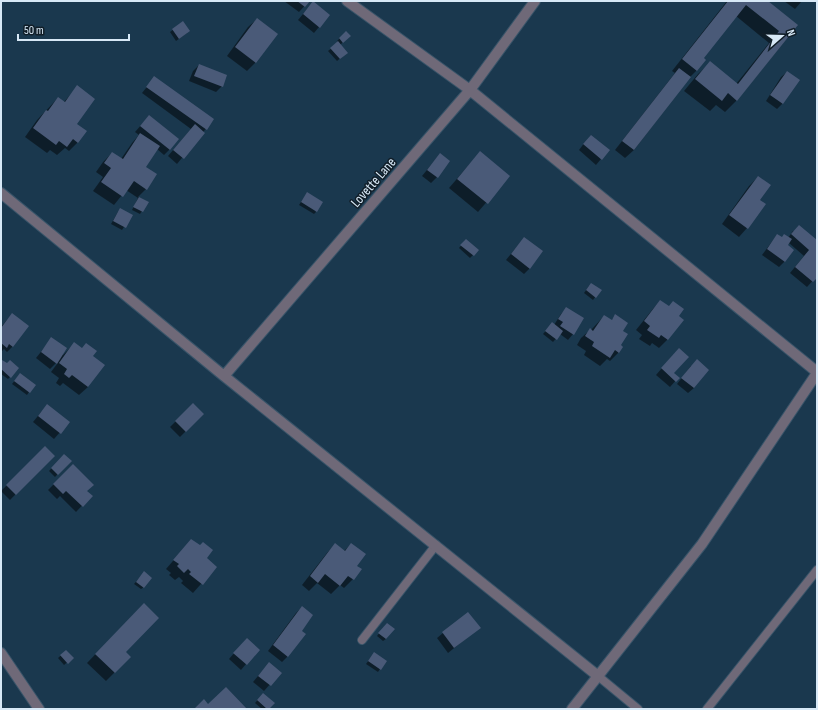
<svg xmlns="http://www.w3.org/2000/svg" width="818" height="710" font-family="'Sofia Sans Condensed',sans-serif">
  <rect width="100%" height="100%" fill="#1a384e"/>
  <!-- shadow -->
  <path fill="#0007" d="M284,1h25l-10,11z
    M727,1h39l31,25 -60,74 -12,12 -9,-7 -6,6 -26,-20 14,-17 12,-11 26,21 33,-41 -33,-27 -34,42 -5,12 -7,7 -56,73 -9,8 -10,-8 60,-77 -3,-2z
    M784,1h18l-7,8z
    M308,8l11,19 -5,6 -16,-13z
    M257,19l20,15 -22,29 -8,8 -20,-15 21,-29z
    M183,22l4,11 -11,8 -6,-9z
    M346,32l3,4 -9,9 4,10 -7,6 -9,-10 10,-8 -1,-2z
    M199,65l23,21 -6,6 -27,-11 4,-10z
    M787,72l-4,31 -6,6 -11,-8 15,-24z
    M154,78l59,42 -36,44 -9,-8 23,-27 -49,-36z
    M77,87l-1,37 2,18 -9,9 -4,-3 -8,7 -7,-5 -3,3 -22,-16 12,-17 21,-22 6,4z
    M149,116l21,33 -6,6 -7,-6 -12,18 1,22 -8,8 10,5 -8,12 -8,-4 6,-12 -12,-8 -12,15 -21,-14 10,-14 -7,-5 7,-10 9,-9 9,6 11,-16 7,-8 -4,-3z
    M585,142l16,17 -5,6 -17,-15z
    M480,152l29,24 -31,36 -29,-24z
    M440,154l-3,23 -6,6 -9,-7z
    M758,177l1,23 -12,28 -8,9 -17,-13 27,-38z
    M307,193l9,19 -2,2 -15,-9z
    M118,212l14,3 -10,15 -11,-6z
    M793,231l24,10v35l-10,11 -17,-14 14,-17 -15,-13 -2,2 -2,16 -6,6 -17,-12 15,-20 5,3h6z
    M524,238l6,30 -6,6 -18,-14z
    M464,242l14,8 -8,8 -11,-10z
    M589,286l11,5 -7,9 -9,-7z
    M660,301l22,19 -15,20 -8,8 -7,-5 -2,3 -11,-7 3,-4 -6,-5 16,-20z
    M567,308l6,26 -5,6 -8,-6 -7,8 -10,-8 7,-8 4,-1 7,-11z
    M12,314l1,32 -6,6 -3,-3 -3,3v-25z
    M604,316l7,5 5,-5 6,15 -3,21 -9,9 -3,-2 -7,7 -16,-11 2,-4 -9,-6 4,-7 9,-8h1z
    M52,338l11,17 11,-11 18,13 -4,30 -9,8 -16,-12 -3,3 -4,-3 3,-5 -8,-6 6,-8 -1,-1 -6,6 -14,-11z
    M673,355v18l5,5 -8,9 -14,-12z
    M2,361l8,16 -2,2 -7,-5v-12z
    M691,366l3,22 -6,5 -11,-9z
    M20,374l9,18 -2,3 -15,-11z
    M193,404l10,10 -23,23 -10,-10z
    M42,411l27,11 -15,17 -21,-17z
    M45,448l8,8 -43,44 -9,-9z
    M64,455l6,6 -15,16 -6,-6z
    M73,465l13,26 5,5 -15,16 -16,-16 -3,3 -9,-9z
    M191,540l8,7 6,12 11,8 -23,26 -12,-10 2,-2 -4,-4 -4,3 -6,-5 2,-2 -5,-4z
    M335,544l9,7 7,-7 5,22 -3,13 -9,9 -4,-3 -9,9 -14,-11 -8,8 -7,-6 25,-32z
    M142,575l2,12 -3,2 -7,-5z
    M302,607l-2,24 -12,25 -6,6 -14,-11 28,-38z
    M135,613l-11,39 6,5 -24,24 -19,-18z
    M384,627l2,12 -3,2 -6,-5z
    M479,628l-31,25 -11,-15 6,-5z
    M241,645l5,19 -5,6 -12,-11z
    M66,651l6,7 -8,7 -6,-7z
    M372,656l8,13 -2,3 -12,-8z
    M264,669l16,4 -16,18 -11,-9z
    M263,694l5,15h-6l-7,-6z"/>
  <!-- building -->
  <path fill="#4a5a78" d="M297,1h13l-5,6z
    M313,1l17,14 -10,13 -17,-14z
    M728,1h40l30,24 -61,76 -9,-8 -6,8 -27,-22 15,-18 28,23 41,-53 -33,-26 -42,53 2,2 -9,11 -15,-12z
    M257,18l21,16 -22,29 -21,-16z
    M183,21l7,10 -11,8 -7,-10z
    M346,31l5,5 -8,7 -4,-5z
    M338,41l10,12 -8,6 -10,-11z
    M199,64l28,11 -4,12 -29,-11z
    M679,68l12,9 -57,73 -12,-9z
    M787,71l13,9 -17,24 -13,-9z
    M154,76l60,43 -7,11 -61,-43z
    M77,85l18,14 -18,25 10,7 -9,12 -5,-4 -6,8 -8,-6 -3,4 -23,-17 13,-18 2,1 10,-14 7,5z
    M149,115l30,24 -9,11 -30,-24z
    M195,124l10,9 -21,26 -11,-9z
    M140,133l20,13 -14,21 11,7 -10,16 -13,-9 -11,16 -22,-15 10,-14 -7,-5 8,-11 11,7z
    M591,135l19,15 -8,10 -19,-16z
    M480,151l30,25 -22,28 -31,-25z
    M440,153l10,8 -12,17 -11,-8z
    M758,176l13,9 -11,15 6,4 -18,25 -19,-14z
    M307,192l16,10 -6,10 -16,-10z
    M139,197l10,5 -6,10 -10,-5z
    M120,208l13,7 -7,13 -13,-7z
    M799,225l18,15v38l-4,4 -18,-15 14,-17 -18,-16z
    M777,234l5,3 2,-3 8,5 -4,6 6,5 -9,12 -18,-13z
    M524,237l19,14 -13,18 -19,-15z
    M466,239l13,11 -5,6 -14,-11z
    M591,283l11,7 -6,8 -10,-8z
    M660,300l9,6 4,-5 11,8 -5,7 5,4 -16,20 -7,-5 -2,3 -12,-8 3,-4 -6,-5z
    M566,307l18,11 -10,17 -14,-9 3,-4 -5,-3z
    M12,313l17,13 -16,21 -4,-3 -2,4 -6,-5v-15z
    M615,314l13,9 -5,8 5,3 -7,11 2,2 -4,6 -4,-3 -5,8 -18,-12 2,-4 -9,-6 5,-8 3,3 11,-16 8,5z
    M552,322l11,9 -6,9 -12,-9z
    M51,337l16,11 -10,16 -16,-12z
    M74,342l8,6 4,-5 11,8 -4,5 12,9 -17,22 -16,-12 -3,3 -5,-4 3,-5 -8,-6z
    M679,348l10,9 -15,16 6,5 -4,4 -15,-14z
    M697,359l12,11 -15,18 -13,-10z
    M2,360l5,3 3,-3 9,8 -8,10 -10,-9z
    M20,373l16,12 -6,8 -16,-12z
    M193,403l11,11 -18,18 -11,-11z
    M47,404l23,18 -9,12 -23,-18z
    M45,446l10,10 -39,39 -10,-10z
    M64,454l8,7 -14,14 -7,-7z
    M73,464l21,21 -7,6 6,5 -10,11 -17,-16 -3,3 -10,-10z
    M191,539l9,6 3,-3 10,8 -6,8 10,9 -14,18 -14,-11 2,-2 -3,-3 -4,4 -7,-7 2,-2 -6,-4z
    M335,543l10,8 6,-8 15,11 -9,12 5,3 -8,11 -6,-4 -8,10 -15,-12 -7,9 -8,-7z
    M144,571l8,7 -8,10 -8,-6z
    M144,603l15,15 -33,34 5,5 -16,16 -20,-19z
    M302,606l11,9 -11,16 4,3 -18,23 -15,-12z
    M468,612l13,16 -27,20 -12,-16z
    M387,623l8,6 -9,10 -8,-6z
    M247,638l13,12 -13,15 -14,-12z
    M66,650l8,8 -6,6 -8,-9z
    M374,652l13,9 -6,9 -13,-9z
    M269,662l13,11 -11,13 -13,-10z
    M226,687l21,22h-53l10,-10 4,5z
    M263,693l12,10 -6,6h-2l-10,-9z"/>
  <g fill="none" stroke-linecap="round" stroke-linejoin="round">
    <!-- lane casing -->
    <g stroke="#385469" stroke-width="10">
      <path id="lane" d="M362,640l74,-95
        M598,676l40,33
        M707,709l110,-139"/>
    </g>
    <!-- street casing -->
    <g stroke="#385469" stroke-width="12">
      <path id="street" d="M347,1l123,89 347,282
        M1,193l223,183 374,300
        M224,376l246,-286 65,-89
        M1,653l38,56
        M572,709l130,-165 115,-171"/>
    </g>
    <!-- lane -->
    <use href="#lane" stroke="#6f6978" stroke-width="8"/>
    <!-- street -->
    <use href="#street" stroke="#6f6978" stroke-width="10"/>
  </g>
  <g text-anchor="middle" stroke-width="3" stroke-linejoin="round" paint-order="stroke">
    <!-- street labels -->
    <g font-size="14" fill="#d7e8f6" stroke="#111e28">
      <text transform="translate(373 182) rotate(-49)" y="5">Lovette Lane</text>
    </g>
  </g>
  <!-- border -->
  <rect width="818" height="710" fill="none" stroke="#d7e8f6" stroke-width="4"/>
  <!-- north arrow -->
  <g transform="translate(782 36) rotate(70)" stroke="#111e28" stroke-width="3" paint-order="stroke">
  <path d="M0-3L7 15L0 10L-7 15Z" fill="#d7e8f6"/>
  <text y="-6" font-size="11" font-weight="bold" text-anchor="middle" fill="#d7e8f6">N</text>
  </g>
  <!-- scale -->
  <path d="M18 34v6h111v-6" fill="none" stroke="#d7e8f6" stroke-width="2"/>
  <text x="24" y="34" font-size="12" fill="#d7e8f6" stroke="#111e28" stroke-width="3" paint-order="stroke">50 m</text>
</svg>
